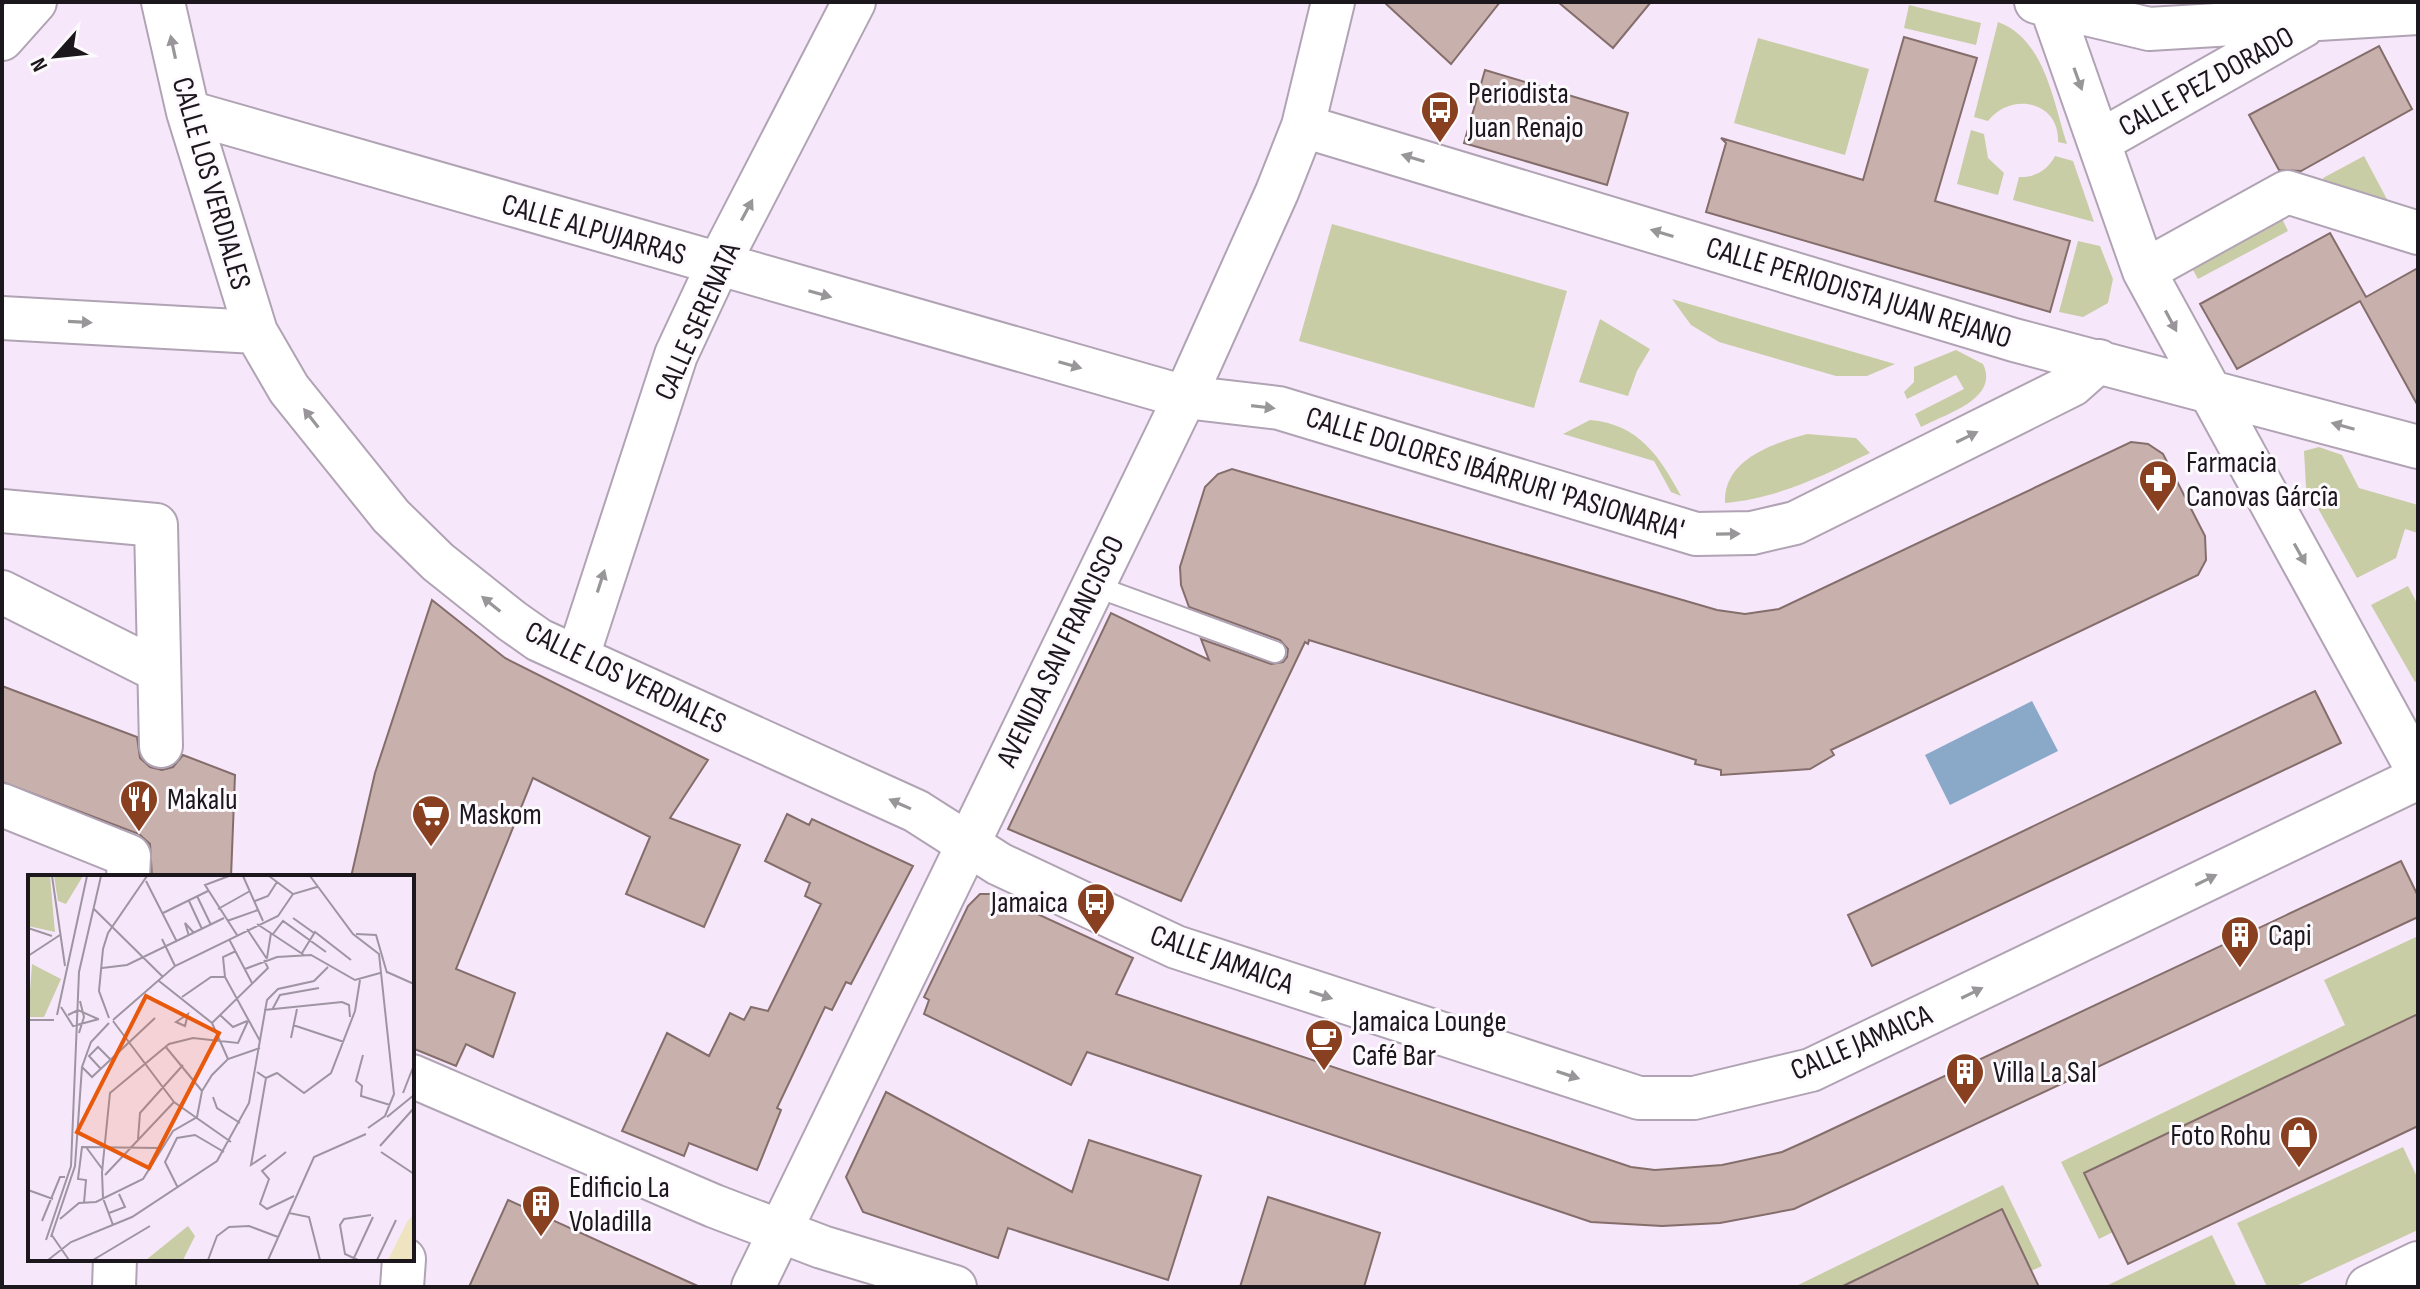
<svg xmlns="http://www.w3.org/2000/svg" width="2420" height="1289" font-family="'Sofia Sans Condensed',sans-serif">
  <rect width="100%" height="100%" fill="#f6e8fa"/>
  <!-- green -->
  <path fill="#c8cda6" d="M1909,5l72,18 -5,22 -72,-17z
    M1998,22c47,17 55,80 69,122l-9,-2c2,-42 -48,-50 -70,-21l-14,-4z
    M1758,38l111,31 -24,86 -111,-32z
    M1971,130l13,4 4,24 16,15 -6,22 -41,-11z
    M2055,156l18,5 21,61 -81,-22 6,-23c15,1 29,-7 36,-21z
    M2364,156l25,47 -41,22 -25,-47z
    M2276,206l12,25 -90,48 -14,-25z
    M1332,224l235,67 -33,117 -235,-67z
    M2078,241l22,5 13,33 -5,24 -25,14 -24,-5z
    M1672,299l223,65 -28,12h-31l-117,-34 -28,-17z
    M1600,319l50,30 -13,22 -9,25 -49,-14z
    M1956,350l27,14c17,35 -38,50 -62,63l-6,-13 49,-25 -8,-14 -49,24 -3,-7 10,-10v-15z
    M1590,420c49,4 70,37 91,76l-10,-4 -17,-31 -91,-27z
    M1807,434l49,4 14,15c-48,23 -91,45 -145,50 -2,-44 49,-60 82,-69z
    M2319,447l23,8 17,33 59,17v28l-13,-4 -9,29 -39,20 -51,-91 -2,-36z
    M2408,586l10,19v75l-3,2 -44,-77z
    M2418,936v78l-333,159 28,59 -14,7 -38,-77 284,-137 -21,-45z
    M2403,1147l15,32v51l-124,57h-27l-30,-64z
    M2003,1185l39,81 -11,5 -29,-61 -161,77h-47z
    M2212,1235l25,52h-133z"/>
  <!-- water -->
  <path fill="#8aa8c7" d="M2032,701l26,50 -108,54 -25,-50z"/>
  <!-- building -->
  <path fill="#c8b0ad" stroke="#846d6b" stroke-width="2" d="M1384,2h116l-49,62z
    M1558,2h93l-38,46z
    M1904,37l73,21 -42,143 135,40 -20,71 -344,-100 20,-69 -5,-5 142,42z
    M2379,46l33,63 -111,62 -22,-1 -30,-55z
    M1485,70l143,43 -21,72 -143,-42z
    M2330,233l36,64 52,-29v138l-58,-105 -123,68 -37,-65z
    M2131,442l17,2 15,10 42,82 1,24 -8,15 -367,175 3,5 -24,14 -89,6v-5l-26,-6 1,-4 -387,-120 -1,4 -3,-2 -124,259 -173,-72 103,-216 98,47 -8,-21 70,25 12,-2 4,-5 1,-8 -8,-9 -91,-33 -8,-22 -1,-18 25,-80 13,-13 14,-5 485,141 28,4 34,-5z
    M432,600l73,58 203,102 -38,58 70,27 -36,82 -78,-33 24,-57 -117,-59 -77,191 59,24 -22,64 -27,-13 -10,22 -44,-18v-171h-61l24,-104z
    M2,686l135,51 3,21 10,9 12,3 11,-3 10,-12 52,20 -4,102h-79l-2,-33 -11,-10 -137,-52z
    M2315,691l26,52 -469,223 -24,-51z
    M787,814l22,11 3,-6 101,47 -62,118 -5,-2 -14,28 -7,-3 -48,101 4,2 -24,60 -68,-27 -5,13 -62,-25 45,-98 42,23 21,-43 14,7 7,-13 17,4 53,-107 -16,-8 5,-13 -45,-22z
    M2401,861l17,35v21l-624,292 -74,14 -58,3 -71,-4 -504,-170 -16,33 -147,-71 5,-14 -5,-3 44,-91 12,-12h14l139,64 -17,36 515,173 24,3 67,-5 60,-13 29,-13z
    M2418,1014v112l-290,138 -44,-91z
    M886,1092l186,100 17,-52 112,36 -33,104 -160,-52 -10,30 -135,-46 -17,-35z
    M1268,1197l112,36 -16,54h-124z
    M508,1200l192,87h-231z
    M2002,1209l37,78h-198z"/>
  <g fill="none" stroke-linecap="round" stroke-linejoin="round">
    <!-- lane casing -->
    <g stroke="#b0a3b4" stroke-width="24">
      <path id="lane" d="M1092,585l183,67"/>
    </g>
    <!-- street casing -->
    <g stroke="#b0a3b4" stroke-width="46">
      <path id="street" d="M163,2l25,110 68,220 33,57 102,127 47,46 74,59 27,19 377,171 83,53 177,83 463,151h55l117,-28 607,-292
        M2036,2l113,27 269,-16
        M2051,6l93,265 274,500
        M2,39l33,-37
        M188,112l997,285 94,11 417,126 56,-1 43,-10 277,-138 27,-24
        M1303,126l711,214 404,107
        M2100,141l203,-115
        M2144,271l143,-79 131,41
        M2,318l254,14
        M2,511l154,14 5,221
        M2,592l155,78
        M578,656l98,-301 42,-90 136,-263
        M2,805l127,51 -1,21
        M412,1076l302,130 108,41 133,40
        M114,1287l1,-28
        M402,1287l2,-28
        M753,1287l432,-890 92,-205 26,-66 30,-124
        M2368,1287l50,-24"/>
    </g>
    <!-- lane -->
    <use href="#lane" stroke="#fff" stroke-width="20"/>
    <!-- street -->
    <use href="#street" stroke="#fff" stroke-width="42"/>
  </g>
  <!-- one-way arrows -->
  <defs><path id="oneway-solid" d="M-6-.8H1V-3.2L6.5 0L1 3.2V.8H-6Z" transform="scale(2)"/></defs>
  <g fill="#999699">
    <use href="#oneway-solid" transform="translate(173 47) rotate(-102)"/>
    <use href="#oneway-solid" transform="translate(2078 79) rotate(70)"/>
    <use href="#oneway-solid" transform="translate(1413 158) rotate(-163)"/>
    <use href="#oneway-solid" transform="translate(747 210) rotate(-62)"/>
    <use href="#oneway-solid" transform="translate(1662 233) rotate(-163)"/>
    <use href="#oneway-solid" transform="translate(820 294) rotate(16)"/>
    <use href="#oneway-solid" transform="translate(2171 321) rotate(62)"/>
    <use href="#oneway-solid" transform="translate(80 322) rotate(3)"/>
    <use href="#oneway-solid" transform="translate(1070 365) rotate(16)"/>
    <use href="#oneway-solid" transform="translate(1263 407) rotate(7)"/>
    <use href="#oneway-solid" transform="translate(311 418) rotate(-128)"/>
    <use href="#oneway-solid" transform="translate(2343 426) rotate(-164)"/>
    <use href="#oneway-solid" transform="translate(1967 437) rotate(-26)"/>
    <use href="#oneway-solid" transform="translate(1728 534) rotate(-1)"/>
    <use href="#oneway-solid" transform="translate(2300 554) rotate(61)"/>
    <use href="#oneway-solid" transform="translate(601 581) rotate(-72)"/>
    <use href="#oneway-solid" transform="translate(491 604) rotate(-141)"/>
    <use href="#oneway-solid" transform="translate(900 804) rotate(-156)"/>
    <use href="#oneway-solid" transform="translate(2206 880) rotate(-26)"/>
    <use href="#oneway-solid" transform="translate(1972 993) rotate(-26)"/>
    <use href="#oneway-solid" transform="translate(1321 995) rotate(18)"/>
    <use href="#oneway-solid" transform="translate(1568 1075) rotate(18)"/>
  </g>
  <!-- icons -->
  <defs>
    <g id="bus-pin" transform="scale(2)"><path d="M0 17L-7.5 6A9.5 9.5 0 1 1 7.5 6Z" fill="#884021" stroke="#fdfafd"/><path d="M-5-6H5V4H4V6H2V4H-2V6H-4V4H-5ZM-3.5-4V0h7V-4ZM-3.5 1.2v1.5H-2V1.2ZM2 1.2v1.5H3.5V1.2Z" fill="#fff"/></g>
    <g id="pharmacy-pin" transform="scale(2)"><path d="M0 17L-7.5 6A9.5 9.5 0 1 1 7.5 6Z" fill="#884021" stroke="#fdfafd"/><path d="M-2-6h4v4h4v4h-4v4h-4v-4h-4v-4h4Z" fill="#fff"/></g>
    <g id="restaurant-pin" transform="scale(2)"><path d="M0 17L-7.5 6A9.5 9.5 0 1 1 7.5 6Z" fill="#884021" stroke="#fdfafd"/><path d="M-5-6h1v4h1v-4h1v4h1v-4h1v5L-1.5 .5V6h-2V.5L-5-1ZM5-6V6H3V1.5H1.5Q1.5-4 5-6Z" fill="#fff"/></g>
    <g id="supermarket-pin" transform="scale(2)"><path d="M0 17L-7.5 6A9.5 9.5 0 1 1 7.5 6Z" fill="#884021" stroke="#fdfafd"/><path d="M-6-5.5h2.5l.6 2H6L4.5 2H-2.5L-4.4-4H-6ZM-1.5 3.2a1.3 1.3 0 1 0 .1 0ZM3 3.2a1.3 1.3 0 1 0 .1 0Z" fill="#fff"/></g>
    <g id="building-pin" transform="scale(2)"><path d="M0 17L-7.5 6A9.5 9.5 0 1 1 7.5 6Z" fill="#884021" stroke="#fdfafd"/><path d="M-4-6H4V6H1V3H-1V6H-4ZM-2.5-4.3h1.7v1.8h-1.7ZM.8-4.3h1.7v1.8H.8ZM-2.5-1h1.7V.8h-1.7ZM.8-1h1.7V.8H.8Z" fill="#fff"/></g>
    <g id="cafe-pin" transform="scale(2)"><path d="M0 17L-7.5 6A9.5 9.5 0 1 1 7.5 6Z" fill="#884021" stroke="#fdfafd"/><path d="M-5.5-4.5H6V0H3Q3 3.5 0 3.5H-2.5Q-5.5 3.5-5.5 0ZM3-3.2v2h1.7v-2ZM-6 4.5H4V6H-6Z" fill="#fff"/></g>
    <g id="shop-pin" transform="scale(2)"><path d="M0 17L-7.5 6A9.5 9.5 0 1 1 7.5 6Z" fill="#884021" stroke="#fdfafd"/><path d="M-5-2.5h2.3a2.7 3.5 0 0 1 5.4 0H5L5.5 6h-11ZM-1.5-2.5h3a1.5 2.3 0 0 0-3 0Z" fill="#fff"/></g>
  </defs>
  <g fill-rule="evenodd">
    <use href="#bus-pin" x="1440" y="110"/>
    <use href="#pharmacy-pin" x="2158" y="479"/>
    <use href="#restaurant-pin" x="139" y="799"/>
    <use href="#supermarket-pin" x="431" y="814"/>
    <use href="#bus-pin" x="1096" y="902"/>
    <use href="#building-pin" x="2240" y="935"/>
    <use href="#cafe-pin" x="1324" y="1038"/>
    <use href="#building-pin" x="1965" y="1072"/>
    <use href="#shop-pin" x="2299" y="1135"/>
    <use href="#building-pin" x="541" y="1204"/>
  </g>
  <g text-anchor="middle" stroke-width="6" stroke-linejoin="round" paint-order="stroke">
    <!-- street labels -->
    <g font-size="30" fill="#1c161d" stroke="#fdfafd">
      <text transform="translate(2206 81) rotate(-29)" y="10">CALLE PEZ DORADO</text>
      <text transform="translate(212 183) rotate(74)" y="10">CALLE LOS VERDIALES</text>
      <text transform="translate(594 229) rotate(16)" y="10">CALLE ALPUJARRAS</text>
      <text transform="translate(1859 292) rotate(17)" y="10">CALLE PERIODISTA JUAN REJANO</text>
      <text transform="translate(697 321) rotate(-66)" y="10">CALLE SERENATA</text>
      <text transform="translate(1495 473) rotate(17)" y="10">CALLE DOLORES IBÁRRURI 'PASIONARIA'</text>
      <text transform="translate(1060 651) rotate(-64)" y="10">AVENIDA SAN FRANCISCO</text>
      <text transform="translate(626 677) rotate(26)" y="10">CALLE LOS VERDIALES</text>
      <text transform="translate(1222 959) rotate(20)" y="10">CALLE JAMAICA</text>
      <text transform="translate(1861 1042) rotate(-23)" y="10">CALLE JAMAICA</text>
    </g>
    <!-- poi labels -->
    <g font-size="30" fill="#1c161d" stroke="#fdfafd" text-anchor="start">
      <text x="1468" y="103">Periodista<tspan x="1468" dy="34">Juan Renajo</tspan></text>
      <text x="2186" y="472">Farmacia<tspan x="2186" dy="34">Canovas Gárcîa</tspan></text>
      <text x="167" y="809">Makalu</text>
      <text x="459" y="824">Maskom</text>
      <text x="1068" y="912" text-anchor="end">Jamaica</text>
      <text x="2268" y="945">Capi</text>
      <text x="1352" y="1031">Jamaica Lounge<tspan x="1352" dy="34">Café Bar</tspan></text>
      <text x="1993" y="1082">Villa La Sal</text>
      <text x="2271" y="1145" text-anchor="end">Foto Rohu</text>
      <text x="569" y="1197">Edificio La<tspan x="569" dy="34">Voladilla</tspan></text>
    </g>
  </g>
  <!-- overview -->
  <g transform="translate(28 875)">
    <rect width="386" height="386" fill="#f6e8fa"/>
    <path d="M0,1h22l5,56 -27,-6zM26,1h29l-17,28 -8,-3zM4,89l29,15 -17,38h-16zM160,351l7,10 -12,24h-37z" fill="#c8cda6"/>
    <path d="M385,340v45h-25l19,-38z" fill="#eee4bf"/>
    <path fill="none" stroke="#9f94a2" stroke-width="2" d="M24,1l13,90M201,1l-24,9 32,50M215,1l20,45M241,1l24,18M282,1l43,58 26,20 15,140 -9,22 -17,12M118,6l31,61M169,21l14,29M161,26l13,28M227,26l13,-5 9,-14M65,33l70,69M190,34l32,-18M135,38l45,-22M265,43l21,15M199,46l31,-11M229,49l47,31M0,53l24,8M219,54l20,30M245,59l10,-13 43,31M328,59l20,1 11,38M161,61l-4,-13 9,10M134,64l13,27M201,64l23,44M208,76l-13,6 2,20 35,64M274,78l13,-21 36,28M0,81l32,-21M239,83l4,-25M74,93l25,-3 97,-47M217,94l32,-12 34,-2 44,25 25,-7M359,97l27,12M131,106l53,42 16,36M154,122l29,-20h14M33,132l12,19 26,-7M236,135l78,-8 7,3 1,12M244,135l8,-15 39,-7M160,139l-3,12 -9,-4zM29,140l30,-139M40,140l10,-5 20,9M192,140l13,12 14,-6M81,143l-10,-27 4,-42 5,-16 39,-57M0,145h26M85,145l62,-54 103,-50 15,-22 24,-7M85,146l61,81 57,40M184,148l56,-55 -4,-8M265,150l51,17M51,158l5,-16 -4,-16M263,163l6,-29M137,171l37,45M335,180l-7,26 6,5 -1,10 29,9M54,192l10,10 63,-59M73,194l-12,-13 9,-9 12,12M229,197l9,6 11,-5 27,20 27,-20 24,-62 5,-31M375,218l11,-28M185,222l4,11 23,15M359,242l27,-22M110,264l2,-26 43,-48M352,271l34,-38M58,272l17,23M258,277l-24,19 7,8 -9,25 7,5 27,-13M353,277l33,22M238,280l-15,10 15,-87M77,300l69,-73M150,313l-13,-26 12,-24 18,-3 29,17M0,315l25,9M56,328l2,-23 -8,-1 4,-32 78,1M81,338l16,-6 -6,-13M261,338l20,4 11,43M32,344l19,-16 17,-1 47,-23 30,-48 24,-14 5,-26 10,-16 16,-16 32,-11M14,346l18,-44h5M85,350l-10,-27 -1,-26 8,-79 59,-49 24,-6 45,5 10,-22M23,359l18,26M23,362l24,-71 7,-99 9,-25 18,-19M18,365l25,-74 8,-194 22,-96M20,385l23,-18 61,-25 85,-56 32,-58 18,-103 11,-11 36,-8 14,-14M65,385l57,-34M180,385l9,-24 12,-9 20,-1 29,11M240,385l46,-103 52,-23M325,385l20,-43M330,385l-13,-6 -5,-29 4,-6 27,-4M349,385l19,-40"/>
    <path fill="#e8590c" fill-opacity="0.15" stroke="#e8590c" stroke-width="4" d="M118,121l73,37 -70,135 -72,-36z"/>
    <rect width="386" height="386" fill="none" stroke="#1c161d" stroke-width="4"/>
  </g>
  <!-- border -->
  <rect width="2420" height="1289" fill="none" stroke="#1c161d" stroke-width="8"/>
  <!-- north arrow -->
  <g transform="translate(56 56) rotate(243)" stroke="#fdfafd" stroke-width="6" paint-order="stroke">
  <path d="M0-6L14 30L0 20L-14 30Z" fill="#1c161d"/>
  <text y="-12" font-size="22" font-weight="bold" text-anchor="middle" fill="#1c161d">N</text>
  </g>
</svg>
